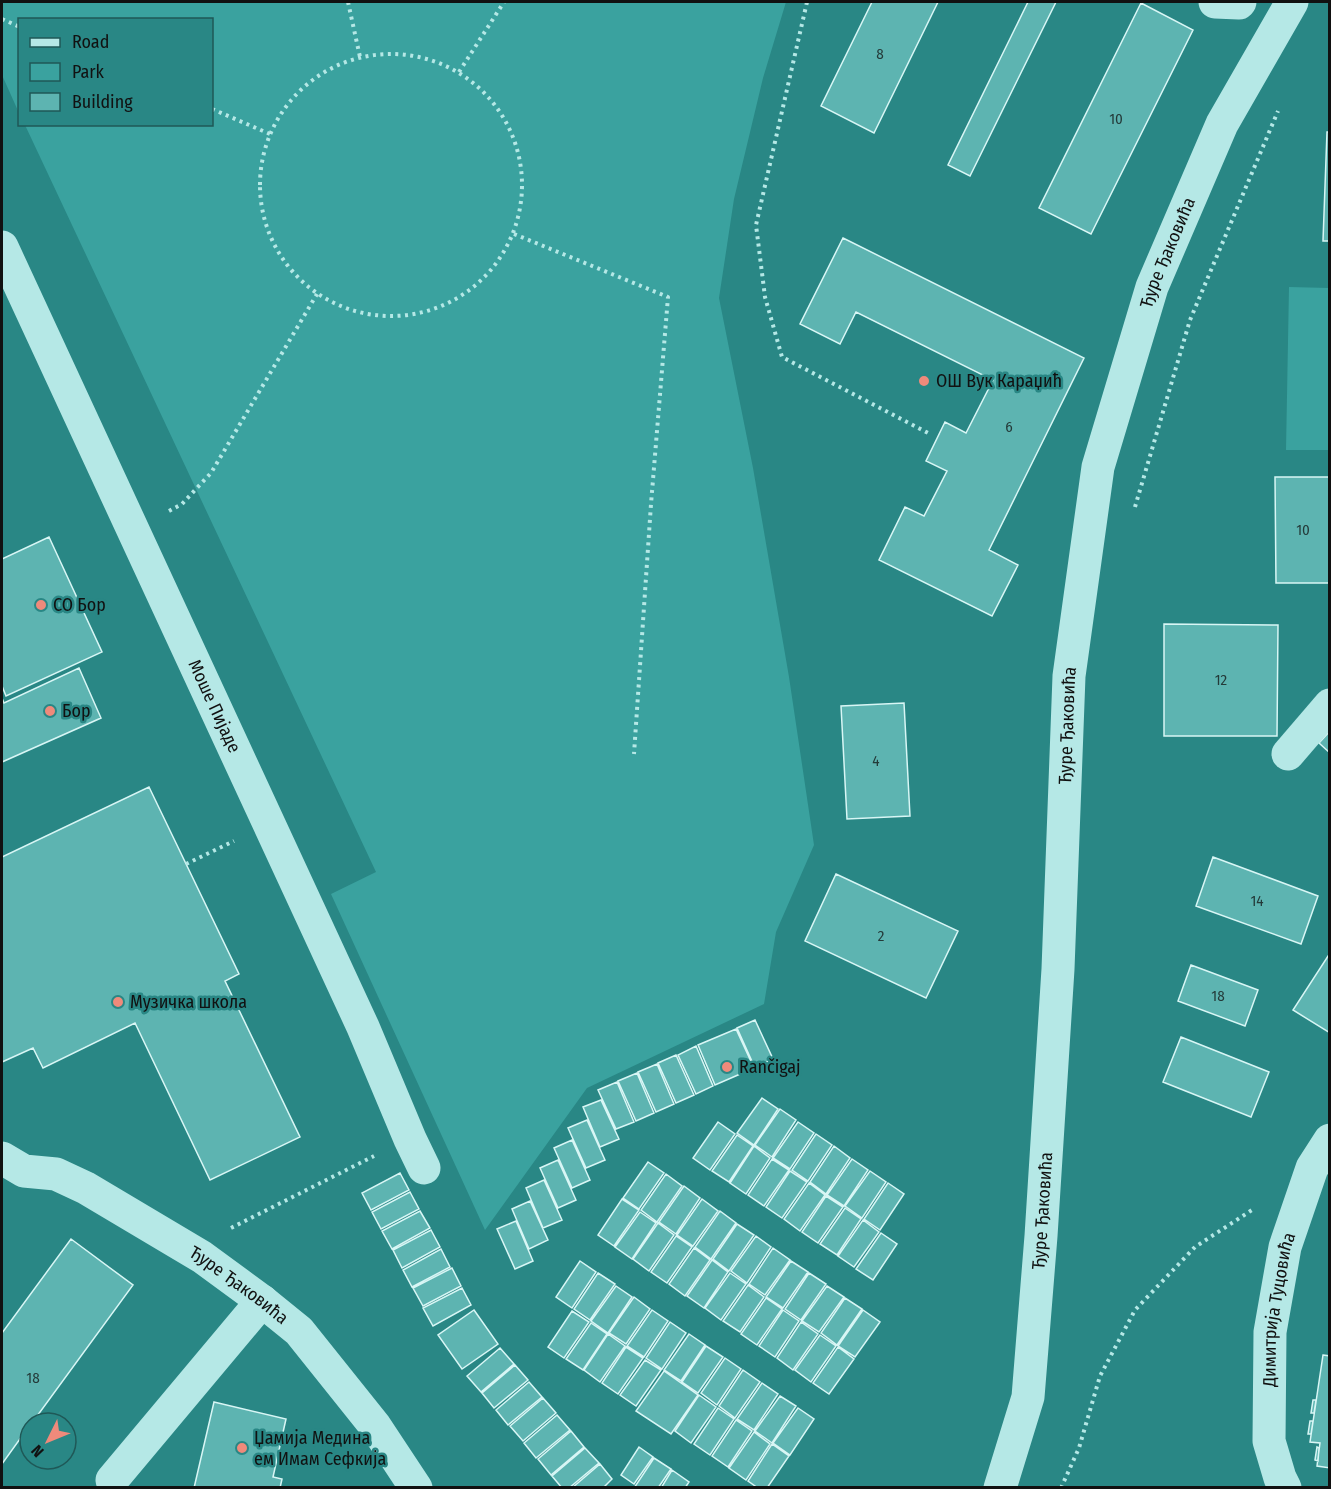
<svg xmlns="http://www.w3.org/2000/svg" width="1331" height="1489" font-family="'Fira Sans Condensed',sans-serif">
  <rect width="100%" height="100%" fill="#298785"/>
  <!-- green -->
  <path fill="#3aa29f" d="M2,2h784l-23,76 -29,121 -15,99 34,170 36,209 25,168 -38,87 -12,72 -177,84 -102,142 -154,-336 45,-22 -351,-747 187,-1v-104h-192l-1,93 -17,-38z
    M1289,287l40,1v162h-43z"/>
  <!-- building -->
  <path fill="#5db4b1" stroke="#d8f6f5" stroke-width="1.5" d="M872,2h66l-64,131 -53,-27z
    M1028,2h28l-86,174 -22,-11z
    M1141,3l52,27 -102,204 -52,-26z
    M1327,132h3v109h-7z
    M843,238l241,120 -95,192 29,15 -26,51 -113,-56 26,-53 19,9 23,-45 -21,-10 19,-39 21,11 27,-53 -137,-68 -16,32 -40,-20z
    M1275,477h55v106h-54z
    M49,537l53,115 -96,44 -4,-10v-127z
    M1164,624l114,1 -1,111h-113z
    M79,668l22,50 -99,44v-64l2,5z
    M904,703l6,113 -63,3 -6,-113z
    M1330,731v22l-11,-10z
    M149,787l90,187 -14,7 75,156 -90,43 -75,-157 -92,45 -10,-20 -31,14v-205z
    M1213,857l105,39 -17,48 -105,-38z
    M836,874l122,57 -32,67 -121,-57z
    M1330,953v80l-37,-23z
    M1191,965l67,25 -13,36 -67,-25z
    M755,1020l18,39 -18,9 -18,-40z
    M736,1029l18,39 -39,17 -17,-40z
    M1181,1037l88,35 -18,45 -88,-35z
    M696,1046l17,40 -17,8 -18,-39z
    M676,1055l18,40 -18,8 -18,-40z
    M657,1064l17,40 -18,8 -18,-40z
    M637,1073l17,40 -18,8 -18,-40z
    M617,1082l17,40 -18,7 -18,-39z
    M762,1098l16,11 -24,36 -17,-12z
    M601,1100l18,39 -19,8 -17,-40z
    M780,1109l16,11 -24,37 -17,-12z
    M587,1120l18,40 -19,8 -18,-40z
    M718,1122l17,12 -25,36 -17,-12z
    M798,1122l16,11 -24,36 -17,-11z
    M816,1134l16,11 -24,36 -16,-11z
    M737,1135l16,11 -24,36 -17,-11z
    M572,1140l18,40 -18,8 -18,-40z
    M754,1146l16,12 -24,36 -16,-11z
    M834,1146l16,12 -24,36 -16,-12z
    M772,1159l17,11 -25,36 -16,-11z
    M852,1159l16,11 -24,36 -17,-11z
    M558,1160l18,40 -18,8 -18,-40z
    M648,1162l16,11 -25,36 -16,-11z
    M790,1171l17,11 -25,36 -16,-11z
    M870,1171l16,11 -24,36 -17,-12z
    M400,1173l9,17 -38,20 -9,-17z
    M666,1174l16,12 -25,36 -16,-12z
    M544,1180l18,40 -19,8 -17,-40z
    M809,1183l16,12 -25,36 -16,-12z
    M888,1183l16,11 -24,36 -16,-11z
    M684,1186l16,12 -24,36 -17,-12z
    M410,1192l9,17 -38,20 -9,-17z
    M826,1196l17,11 -25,36 -16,-11z
    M622,1199l17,11 -25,36 -16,-11z
    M702,1199l16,12 -25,35 -16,-11z
    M530,1201l18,39 -19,9 -17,-40z
    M845,1208l16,11 -24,36 -17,-11z
    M420,1211l10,17 -38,21 -10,-18z
    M720,1211l16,12 -25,36 -16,-12z
    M640,1212l16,11 -24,36 -17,-12z
    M863,1220l16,12 -25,35 -16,-11z
    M516,1221l17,40 -18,8 -18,-40z
    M658,1223l16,12 -25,36 -16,-12z
    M737,1224l17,11 -25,36 -16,-12z
    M431,1230l9,17 -38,21 -9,-18z
    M881,1233l16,11 -24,36 -17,-11z
    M676,1236l16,11 -25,36 -16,-11z
    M756,1236l15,11 -24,36 -16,-12z
    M71,1239l62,46 -101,138h-2v2l-28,39v-131z
    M694,1248l16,12 -25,36 -16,-12z
    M773,1248l17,12 -25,35 -16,-11z
    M441,1249l9,18 -38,20 -9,-17z
    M712,1260l16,12 -24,36 -17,-12z
    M580,1261l16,11 -24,36 -16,-11z
    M791,1261l17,11 -25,36 -17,-11z
    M452,1268l9,18 -38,20 -10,-18z
    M598,1273l17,11 -25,36 -16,-11z
    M730,1273l16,11 -25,36 -16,-12z
    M809,1273l17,11 -25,36 -16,-11z
    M748,1285l16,12 -24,35 -17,-11z
    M616,1286l16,11 -24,36 -17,-12z
    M827,1286l17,11 -25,35 -17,-11z
    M462,1288l9,17 -38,21 -10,-18z
    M634,1297l16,12 -24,35 -17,-11z
    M766,1298l16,11 -25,36 -16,-11z
    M845,1298l17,11 -25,36 -16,-12z
    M474,1310l24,34 -36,25 -24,-34z
    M652,1310l16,11 -24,36 -17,-11z
    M783,1310l16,11 -24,36 -16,-11z
    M863,1310l17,12 -25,35 -17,-11z
    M572,1311l17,11 -25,36 -16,-11z
    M670,1322l16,11 -24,36 -16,-11z
    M801,1322l17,12 -25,36 -16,-12z
    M591,1323l16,11 -24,36 -17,-11z
    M608,1334l17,12 -25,36 -16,-12z
    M689,1334l16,11 -24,36 -17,-11z
    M820,1335l16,11 -25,36 -16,-12z
    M706,1346l17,11 -25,36 -16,-11z
    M626,1347l17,11 -25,36 -16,-11z
    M838,1347l16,12 -25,35 -16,-11z
    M500,1348l14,16 -33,28 -14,-16z
    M1323,1355l7,1v112l-13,-2 3,-23 -10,-1z
    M725,1358l16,11 -24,36 -16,-12z
    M645,1360l16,10 -25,36 -16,-11z
    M515,1365l13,15 -34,28 -12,-15z
    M743,1370l17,12 -25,36 -16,-12z
    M664,1371l34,24 -27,39 -35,-23z
    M529,1382l13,15 -34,28 -12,-15z
    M762,1383l16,11 -24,36 -17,-11z
    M699,1395l17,12 -25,36 -16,-12z
    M780,1396l16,10 -24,37 -17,-12z
    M543,1398l13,15 -33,28 -13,-15z
    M1313,1400h3l-2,13h-3z
    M214,1402l72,17 -13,58 9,2 -2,9h-86z
    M718,1408l16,11 -24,36 -16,-11z
    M798,1408l16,11 -24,36 -17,-12z
    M557,1415l13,15 -34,28 -12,-15z
    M736,1420l16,11 -24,36 -16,-11z
    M1310,1421h3l-2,13h-3z
    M571,1431l13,16 -33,28 -13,-16z
    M754,1432l16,12 -24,36 -17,-12z
    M772,1444l17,12 -22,32h-9l-10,-7z
    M639,1447l14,10 -19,27 -13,-9z
    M1317,1447l2,1 -1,13 -3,-1z
    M585,1448l14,15 -30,25h-7l-10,-12z
    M654,1458l17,11 -13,19h-24z
    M600,1464l12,15 -9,9h-31z
    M672,1470l17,12 -4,6h-24z"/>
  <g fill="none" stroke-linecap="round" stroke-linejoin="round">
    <!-- path -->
    <path stroke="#b5e8e6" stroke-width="4" stroke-dasharray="3 4.5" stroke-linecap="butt" d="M348,2l12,55
      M807,2l-51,223 9,72 17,60 148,77
      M2,19l18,8
      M260 185a131 131 0 1 1 262 0a131 131 0 1 1-262 0Z
      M459,72l45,-70
      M212,109l58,25
      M514,234l154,63 -17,207 -17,250
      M1135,507l55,-187 88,-209
      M169,511l13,-7 29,-31 106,-179
      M186,864l48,-23
      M231,1228l143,-72
      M1061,1488l18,-40 21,-72 35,-66 60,-63 60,-39"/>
    <!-- minor -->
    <g stroke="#b5e8e6" stroke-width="33">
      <path d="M1215,2l24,1 1,-1"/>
      <path id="s1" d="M2,247l361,780 47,112 14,29"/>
      <path d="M1288,754l42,-49"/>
      <path id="s2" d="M2,1158l22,13 32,3 30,14 116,69 60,44 37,30 76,95 41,62"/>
      <path d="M112,1480l150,-179"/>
      <path id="s3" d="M1000,1488l28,-91 13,-161 17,-267 11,-293 29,-209 54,-180 70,-163 70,-122"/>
      <path id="s4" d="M1285,1488l-5,-10 -11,-37 1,-109 15,-85 27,-79 18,-28"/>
    </g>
  </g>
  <!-- markers -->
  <g fill="#ef8a7b" stroke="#298785" stroke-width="2">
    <circle cx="924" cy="381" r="6"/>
    <circle cx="41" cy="605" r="6"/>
    <circle cx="50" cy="711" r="6"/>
    <circle cx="118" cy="1002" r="6"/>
    <circle cx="727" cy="1067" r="6"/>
    <circle cx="242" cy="1448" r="6"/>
  </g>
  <g text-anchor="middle" stroke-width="5" stroke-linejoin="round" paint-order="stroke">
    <!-- number labels -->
    <g font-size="15" fill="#243a39">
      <text x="880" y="59">8</text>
      <text x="1116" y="124">10</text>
      <text x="1009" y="432">6</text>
      <text x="1303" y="535">10</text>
      <text x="1221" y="685">12</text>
      <text x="876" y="766">4</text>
      <text x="1257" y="906">14</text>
      <text x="881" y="941">2</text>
      <text x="1218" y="1001">18</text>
      <text x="33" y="1383">18</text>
    </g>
    <!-- street labels -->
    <g font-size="18" fill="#111" stroke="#298785">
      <text dy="6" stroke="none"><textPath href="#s3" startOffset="1254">Ђуре Ђаковића</textPath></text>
      <text dy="6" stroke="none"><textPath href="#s1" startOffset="506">Моше Пијаде</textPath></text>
      <text dy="6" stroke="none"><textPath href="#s3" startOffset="768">Ђуре Ђаковића</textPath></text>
      <text dy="6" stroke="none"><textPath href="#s3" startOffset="282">Ђуре Ђаковића</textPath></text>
      <text dy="6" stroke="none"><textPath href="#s2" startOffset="272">Ђуре Ђаковића</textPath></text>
      <text dy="6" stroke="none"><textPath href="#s4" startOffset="182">Димитрија Туцовића</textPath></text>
    </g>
    <!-- poi labels -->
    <g font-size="18" fill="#111" stroke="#298785" text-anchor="start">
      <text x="936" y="387">ОШ Вук Караџић</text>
      <text x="53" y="611">СО Бор</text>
      <text x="62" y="717">Бор</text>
      <text x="130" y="1008">Музичка школа</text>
      <text x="739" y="1073">Rančigaj</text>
      <text x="254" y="1444">Џамија Медина<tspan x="254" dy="21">ем Имам Сефкија</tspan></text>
    </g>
  </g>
  <!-- border -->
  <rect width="1331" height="1489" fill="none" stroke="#111111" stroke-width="6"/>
  <!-- legend -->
  <rect x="18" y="18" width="195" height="108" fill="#298785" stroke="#1f5857" stroke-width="1.5"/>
  <rect x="30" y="38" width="30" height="9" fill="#b5e8e6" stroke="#1f5857" stroke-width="1.5"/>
  <text x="72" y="48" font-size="18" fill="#111111">Road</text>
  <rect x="30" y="63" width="30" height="18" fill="#3aa29f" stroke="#1f5857" stroke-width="1.5"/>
  <text x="72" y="78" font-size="18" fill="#111111">Park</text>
  <rect x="30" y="93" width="30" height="18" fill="#5db4b1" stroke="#1f5857" stroke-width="1.5"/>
  <text x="72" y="108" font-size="18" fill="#111111">Building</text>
  <!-- north arrow -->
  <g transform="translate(48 1441) rotate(227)"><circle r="28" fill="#298785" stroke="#1f5857" stroke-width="1.5"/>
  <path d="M0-4.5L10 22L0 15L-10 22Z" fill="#ef8a7b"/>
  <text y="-9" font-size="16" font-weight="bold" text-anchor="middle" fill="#111111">N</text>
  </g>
</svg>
